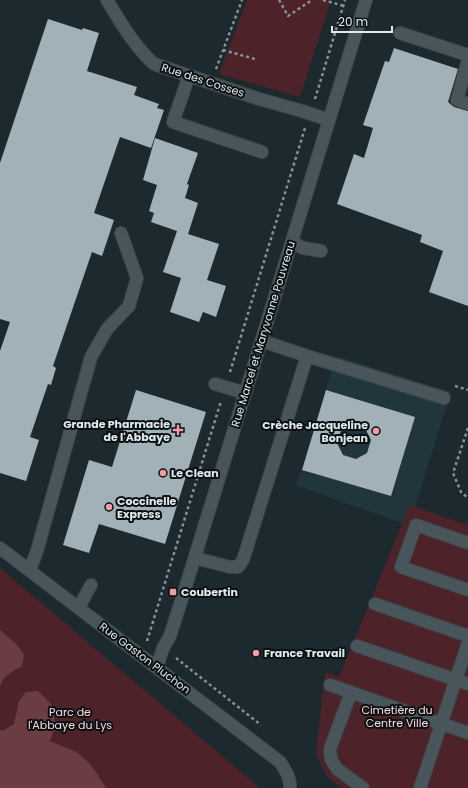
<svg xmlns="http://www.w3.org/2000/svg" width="468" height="788" font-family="Poppins,sans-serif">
  <rect width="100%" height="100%" fill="#1c292e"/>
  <!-- built -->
  <path fill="#20353c" d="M336,356l115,36 -36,115 -5,-2 -8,18 -107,-38 7,-16z"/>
  <!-- green -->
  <path fill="#4d2229" d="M247,0h84l-31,97 -81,-23z
    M410,505l58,20v263h-126l-16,-12 -10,-23 9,-81 14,5z
    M0,568l7,6 253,214h-260z"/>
  <!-- forest -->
  <path fill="#6c3c43" d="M0,630l18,16 6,9 -2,11c-9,5 -19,10 -22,20z
    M38,691l13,13 5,21 -6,16c8,4 18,7 26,11 13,8 22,23 30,36h-106v-58l2,1 12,-7 5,-23 7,-9z"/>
  <!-- building -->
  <path fill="#a2b1b7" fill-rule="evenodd" d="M48,19l34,11 1,-2 16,5 -12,38 50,16 -3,8 25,9 -2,4 7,2 -13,38 -31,-11 -26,76 20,7 -12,36 -10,-4 -39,114 3,2 -5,17 -3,-1 -18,53 9,3 -13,41 -26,-8v-122l10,-29 -10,-3v-156z
    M394,48l64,21 -10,33 6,5 14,4v195l-39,-14 14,-41 -23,-9 2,-7 -85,-31 17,-50 10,4 9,-30 -10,-3 22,-64 4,1z
    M155,138l43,15 -11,31 2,1 -4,13 13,5 -10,31 31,10 -12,36 19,6 -10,31 -13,-5 -4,10 -29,-10 11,-34 -18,-6 14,-41 -26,-9 3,-9 -5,-2 8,-26 -14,-5z
    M136,390l70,22 -41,132 -66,-20 -10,29 -26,-8 26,-85 23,7z
    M326,390l89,27 -24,79 -89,-26zM352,424l13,4 6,12 -4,13 -11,6 -13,-4 -6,-12 4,-13z"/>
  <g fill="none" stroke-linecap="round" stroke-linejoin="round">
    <!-- minor casing -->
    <g stroke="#3b4649" stroke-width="14">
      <path id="minor" d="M107,0c14,23 27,46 47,64l105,35 43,12 27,9
        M400,33l68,22
        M468,60l-11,40 11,4
        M189,76l-16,46 89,30
        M292,242l11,6 18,3
        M307,356l137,42
        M215,384l30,9
        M468,543l-52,-18 -15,42 67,23
        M0,548l280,214c5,8 11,16 10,26
        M195,558l35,9h8l5,-7 64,-204 -45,-15
        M30,570l7,-19 54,-194 16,-28 22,-23 8,-28 -16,-45
        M375,604l93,32
        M79,607l12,-22
        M357,646l111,38
        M157,667l6,-19 7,-12 15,-47 181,-589
        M330,685l138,48
        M351,692l-21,57 1,10 6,10 26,19
        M420,788l48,-145"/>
    </g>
    <!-- path -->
    <path stroke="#879296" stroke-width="2.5" stroke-dasharray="3 3" stroke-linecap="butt" d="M279,0l9,16 24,-16
      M323,0l21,6
      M223,50l32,9
      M216,69l26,-69
      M315,99l30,-99
      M230,372l75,-244
      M455,386l13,4
      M468,428l-15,45 8,19 7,6
      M147,641l74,-240
      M176,658l85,67"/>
    <!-- minor -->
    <use href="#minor" stroke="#48565b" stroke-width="12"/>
  </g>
  <!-- markers -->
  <g fill="#f39aa7" stroke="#0b1113" stroke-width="1.5">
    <path d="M176 424h4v4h4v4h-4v4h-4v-4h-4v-4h4z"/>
    <circle cx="376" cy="431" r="4"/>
    <circle cx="163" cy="473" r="4"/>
    <circle cx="109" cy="507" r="4"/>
    <rect x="169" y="588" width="8" height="8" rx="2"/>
    <circle cx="256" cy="653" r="4"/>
  </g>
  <g text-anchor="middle" stroke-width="4" stroke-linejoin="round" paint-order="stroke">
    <!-- street labels -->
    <g font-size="11" fill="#e1eaec" stroke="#0b1113">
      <text transform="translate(203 80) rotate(18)" y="4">Rue des Cosses</text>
      <text transform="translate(263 334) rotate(-73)" y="4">Rue Marcel et Maryvonne Pouvreau</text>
      <text transform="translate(145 658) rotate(37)" y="4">Rue Gaston Pluchon</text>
    </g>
    <!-- poi labels -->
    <g font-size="11" font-weight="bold" fill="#e1eaec" stroke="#0b1113" text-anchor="start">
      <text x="170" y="428" text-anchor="end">Grande Pharmacie<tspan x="170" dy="13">de l'Abbaye</tspan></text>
      <text x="368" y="429" text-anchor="end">Crèche Jacqueline<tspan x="368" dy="13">Bonjean</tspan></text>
      <text x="171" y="477">Le Clean</text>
      <text x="117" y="505">Coccinelle<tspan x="117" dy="13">Express</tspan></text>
      <text x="181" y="596">Coubertin</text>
      <text x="264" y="657">France Travail</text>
    </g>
    <!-- park labels -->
    <g font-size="11" fill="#fcd9dc" stroke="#0b1113">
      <text x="397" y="714">Cimetière du<tspan x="397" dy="13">Centre Ville</tspan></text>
      <text x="70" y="716">Parc de<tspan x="70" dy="13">l'Abbaye du Lys</tspan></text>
    </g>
  </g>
  <!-- scale -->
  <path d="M332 26v6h60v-6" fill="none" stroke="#e1eaec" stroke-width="2"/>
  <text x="338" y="26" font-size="12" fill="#e1eaec" stroke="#0b1113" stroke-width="3" paint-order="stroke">20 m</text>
</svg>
